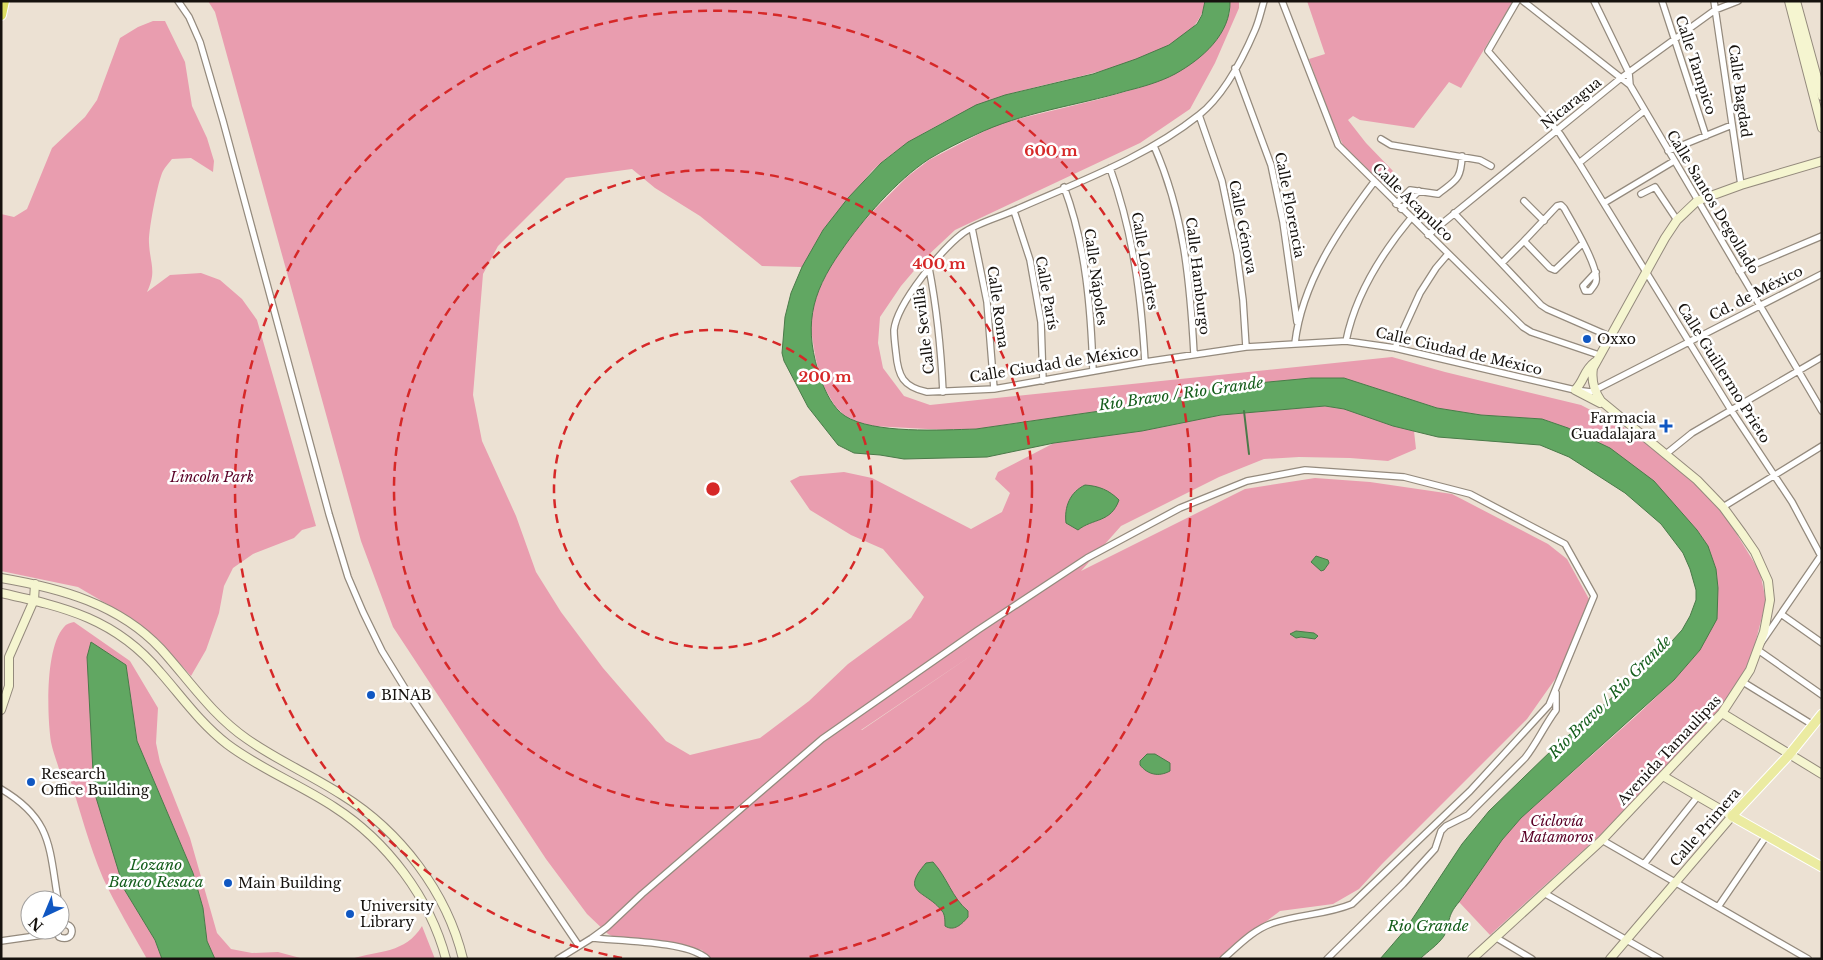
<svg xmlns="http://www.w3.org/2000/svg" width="1823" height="960" font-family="'Libre Baskerville',serif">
  <rect width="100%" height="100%" fill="#ece1d3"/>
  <!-- green -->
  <path fill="#e99daf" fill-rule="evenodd" d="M208,1h997c-5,62 -155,78 -201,95 -44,16 -98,42 -132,75l-49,59 -21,37 -40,-1 -62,-50 -45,-28 -23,-19 -66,9 -68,68 -15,28 -10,121 9,46 34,75 20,56 25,40 42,56 63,73 24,14 70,-17 49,-37 39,-37 63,-46 13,-21 -41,-48 -32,-14 -41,-25 -20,-29 10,-5 44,-4 28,6 99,51 31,-17 8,-19 -15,-14 3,-7 56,-29 88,-12 79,-16 38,-4 66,-5 19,3 49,17 21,5 2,18 -28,12 -38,-3 -51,-1 -35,2 -45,18 -98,49 -40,45 164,-82 70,-11 55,4 82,12 96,50 19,15 22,40 -31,76 -31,44 -145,145 -23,25 -26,15 -53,7 -63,48h-508l-7,-9 -42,-8 -44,-4 -8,-4 -21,-20 -41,-55 -153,-232 -32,-86 -146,-529zM975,653l-113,77h-1z
    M1230,1h9v7l-24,55 -25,46 -50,34 -185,87 -31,29 -23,27 -21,31 -2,26 5,25 21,28 26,9 462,-48 53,15 136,33 48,25 64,51 27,26 40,65 6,29 -12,47 -13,32 -22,31 -120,125 -109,99 -31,-33 43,-62 19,-22 115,-102 38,-36 26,-30 18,-62 -2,-19 -8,-23 -11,-16 -18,-20 -69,-62 -42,-20 -26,-9 -61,-4 -44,-7 -93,-30h-33l-85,8 -64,16 -186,27 -30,1 -74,-4 -15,-4 -13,-7 -9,-9 -10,-17 -6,-16 -4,-18 -5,-32 6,-27 13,-27 25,-37 21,-23 32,-32 22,-17 69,-36 102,-25 38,-11 36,-14 56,-61z
    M1307,1h206l-52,87 -12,-6 -35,46 -54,-8 -7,-4 -5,4 18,23 27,28 -12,11 -38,-37 -10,-21 -24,-65 16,-5z
    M153,21h12l20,41 7,44 15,32 7,23 -1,11 -22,-14 -19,1c-3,4 -7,8 -9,12 -5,9 -15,61 -14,72 1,21 8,28 -2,49l23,-17 31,-2 19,7 22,19 15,21 59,206 -14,4 -8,8 -41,16 -20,14 -9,18 -5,27 -13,37 -15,26 -32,-36 -25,-20 -56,-33 -77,-16v-357l13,3 13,-8 25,-61 33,-31 12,-17 23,-62 18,-11z
    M74,622l56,39 28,47 -2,35 4,19 30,76 27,95 14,16 21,4 26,-1 26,7h-89l-8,-18 -4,-33 -10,-35 -56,-132 -11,-76 -2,224 31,51 7,19h-15c-15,-27 -31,-53 -44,-81 -14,-33 -23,-68 -34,-102l-9,-4c-3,-10 -7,-20 -9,-30 -4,-27 -6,-94 13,-115 2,-3 6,-4 10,-5z
    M422,926l13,33h-84c28,-9 54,-5 71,-33z"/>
  <!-- water -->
  <path fill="#61a762" stroke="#4a7a49" d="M1205,1h25c1,33 -28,58 -55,73 -15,8 -33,13 -49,17 -50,15 -104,21 -151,44 -15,7 -31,15 -46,24 -33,22 -66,60 -88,92 -31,44 -38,77 -20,129 5,13 12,28 24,36 28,18 97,14 131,13l186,-27 64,-16 85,-8h33l93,30 44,7 61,4 26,9 42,20 44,33 43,49 11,16 8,23 2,19 -1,31 -17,31 -26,30 -153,138 -19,22 -43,62c-13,15 -8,20 -15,34 -6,9 -16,15 -24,23h-40l25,-29 57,-86 27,-33 65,-63 99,-86 29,-32 8,-14 6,-16v-10l-6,-21 -7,-16 -22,-29 -36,-31 -56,-36 -29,-12 -102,-8 -45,-11 -49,-17 -19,-3 -104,9 -79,16 -88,12 -67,14 -83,2 -24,-4 -26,-2 -16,-8 -30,-38 -24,-46 -2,-8 3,-36 6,-24 11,-26 21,-37 25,-32 33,-35 27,-21 68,-37 29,-10 88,-21 43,-15 33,-14 28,-21 5,-9z
    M1085,485c14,1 24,5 34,15 -8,23 -26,18 -41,30l-12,-7c-2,-16 4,-31 19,-38z
    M1316,556l12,4 1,3 -5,7 -3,1 -10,-9z
    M1296,631l18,2 4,3 -3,3 -14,-2 -5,1 -6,-4z
    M91,642l35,23 11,76 56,132 10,35 4,33 8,18h-53l-7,-19 -31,-51 -30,-98 -7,-134z
    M1147,754h8l15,9v8c-11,6 -22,4 -30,-6v-4z
    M933,862c14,15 19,36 35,49v6c-6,7 -14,15 -23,9 0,-5 0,-12 -3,-15 -16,-21 -43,-17 -16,-48z"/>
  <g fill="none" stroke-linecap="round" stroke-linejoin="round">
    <!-- stream -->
    <path stroke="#4a7a49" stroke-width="2" d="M1244,411l5,43"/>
    <!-- street casing -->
    <g stroke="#948a7d" stroke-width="8">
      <path id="street" d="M178,1l11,16 11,25 23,79 106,393 19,63 15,35 19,39 24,39 173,256
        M1264,1c-3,10 -5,20 -9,29 -12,28 -32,66 -56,85 -54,43 -121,67 -184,95 -15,7 -38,13 -52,23 -21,16 -66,70 -69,97 0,7 1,15 2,23 2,23 7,34 31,39l67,-3 151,-27 101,-15 100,-6 49,7 180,42 16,2 231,-118
        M1282,1l56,144 185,182 8,5 68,23
        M1517,1l-29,50 72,83 19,29 152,247 61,92 30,56
        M1523,1l107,84
        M1594,1l35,72 1,12 192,326
        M1662,1l44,135
        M1714,1l27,184
        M1235,68l36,97 12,57 14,100
        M1199,115l23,66 15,73 6,46 3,47
        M1381,139l10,6 89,15 11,6
        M1154,146c30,68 36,135 40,208
        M1668,151l64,-26
        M1579,163l65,-52
        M1110,168c23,64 31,126 35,194
        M1064,187c22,58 27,123 29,184
        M1641,194l14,-7 22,33
        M1524,201l20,20
        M1604,203l70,-42
        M1396,204l14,-14 28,4c18,-14 23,-14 24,-38
        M1401,209l18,-18
        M1014,211l16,49 11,62 2,59
        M1454,213l87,92 6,4 62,27
        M972,228l15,74 7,87
        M1428,235l193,-157 94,-68 23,-9
        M1524,241l33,-35 4,-1 3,3c8,14 35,59 32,73 0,3 -4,7 -6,10h-5l-2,-5 13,-14
        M1502,263l22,-22 26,27 5,2 28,-27
        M929,268c8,41 12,82 14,124
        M1739,271l83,-35
        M1346,341c9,-45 36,-88 65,-123
        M1295,343c7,-60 43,-113 79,-161
        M1395,348l25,-55 16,-25 12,-14
        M1666,454l26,-21 130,-76
        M1723,507l99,-61
        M1781,614l41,29
        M1761,643l61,-89
        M1758,650l64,45
        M1743,682l70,43
        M1,789c51,30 48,58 57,111
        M1602,840l206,119
        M1644,864l54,-68
        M1544,893l116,66
        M1718,907l49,-72
        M60,910l2,14
        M57,931l2,6c16,7 18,-17 1,-12
        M1495,937l37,22
        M592,938c28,3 96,3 115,21
        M1,941l56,-8
        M558,959l34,-21 15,-11 35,-33 180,-155 156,-109 109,-72 93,-50 67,-27 58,-11 99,7 66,17 95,50 29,52 -45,109 -79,86 -118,113c-26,11 -53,10 -79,19 -19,6 -35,23 -50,36
        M1327,959l76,-75 32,-35 6,-18 5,-5 22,-11 57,-57c12,-15 19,-32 31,-48v-17"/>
    </g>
    <!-- secondary casing -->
    <g stroke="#948a7d" stroke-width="10">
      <path id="secondary" d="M1789,1l33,127
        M1796,1l26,95
        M1595,362c-12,9 -10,18 -20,28l25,13
        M1,578c59,10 118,26 160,71 28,31 51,66 86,90 30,21 64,36 95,56 58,36 105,97 121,164
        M1,593c64,14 115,26 159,79 22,25 40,51 67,72 33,25 72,40 107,63 53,34 96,91 112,152
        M1,710l8,-24v-29l25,-57 1,-16
        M1722,713l100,61
        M1472,959l130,-119 120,-127 28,-43 14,-38 6,-32 -2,-19 -13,-29 -13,-19 -19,-26 -26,-27 -96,-79c-7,-10 -10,-20 -8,-33l72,-130 12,-18 20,-19 44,-16 81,-24
        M1610,959l122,-143 -69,-40"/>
    </g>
    <!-- primary casing -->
    <g stroke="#fff" stroke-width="11">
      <path id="primary" d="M1822,714l-33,41 -57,61 90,51"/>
    </g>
    <!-- highway casing -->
    <g stroke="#fff" stroke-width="12">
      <path id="highway" d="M1,15l3,-14"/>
    </g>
    <!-- street -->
    <use href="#street" stroke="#fff" stroke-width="5.5"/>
    <!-- secondary -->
    <use href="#secondary" stroke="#f5f5d0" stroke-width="8"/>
    <!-- primary -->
    <use href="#primary" stroke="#ebeba1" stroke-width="9"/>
    <!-- highway -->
    <use href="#highway" stroke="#ddde63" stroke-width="10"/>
  </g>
  <!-- distance rings -->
  <g fill="none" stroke="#d62828" stroke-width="2.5" stroke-dasharray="9 6">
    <circle cx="713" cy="489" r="159"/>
    <circle cx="713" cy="489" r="319"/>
    <path d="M622 958A478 478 0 1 1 804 958"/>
  </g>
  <!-- markers -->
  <g fill="#1057c2" stroke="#fff" stroke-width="2">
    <circle cx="1587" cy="339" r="5"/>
    <path d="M1663.5 418.5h5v5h5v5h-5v5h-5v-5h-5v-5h5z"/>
    <circle cx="371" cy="695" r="5"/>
    <circle cx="31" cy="782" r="5"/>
    <circle cx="228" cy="883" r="5"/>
    <circle cx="350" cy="914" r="5"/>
  </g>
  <g text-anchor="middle" stroke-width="5" stroke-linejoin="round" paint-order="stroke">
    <!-- street labels -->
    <g font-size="14" fill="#16120e" stroke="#fff">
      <text transform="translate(1696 65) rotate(72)" y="5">Calle Tampico</text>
      <text transform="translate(1740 91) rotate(82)" y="5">Calle Bagdad</text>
      <text transform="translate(1571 103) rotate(-39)" y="5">Nicaragua</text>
      <text transform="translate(1413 202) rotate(44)" y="5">Calle Acapulco</text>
      <text transform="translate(1713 202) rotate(59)" y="5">Calle Santos Degollado</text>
      <text transform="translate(1290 205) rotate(79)" y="5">Calle Florencia</text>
      <text transform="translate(1243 227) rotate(79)" y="5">Calle Génova</text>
      <text transform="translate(1145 261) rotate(80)" y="5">Calle Londres</text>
      <text transform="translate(1198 276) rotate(83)" y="5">Calle Hamburgo</text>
      <text transform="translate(1096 277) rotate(82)" y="5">Calle Nápoles</text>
      <text transform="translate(1047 293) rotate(80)" y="5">Calle París</text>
      <text transform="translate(1756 293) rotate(-27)" y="5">Cd. de México</text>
      <text transform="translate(998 307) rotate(82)" y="5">Calle Roma</text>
      <text transform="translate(924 331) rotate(-97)" y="5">Calle Sevilla</text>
      <text transform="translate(1459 351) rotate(13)" y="5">Calle Ciudad de México</text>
      <text transform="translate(1054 364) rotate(-9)" y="5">Calle Ciudad de México</text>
      <text transform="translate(1724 373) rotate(58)" y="5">Calle Guillermo Prieto</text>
      <text transform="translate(1669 750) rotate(-47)" y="5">Avenida Tamaulipas</text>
      <text transform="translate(1705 827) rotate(-49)" y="5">Calle Primera</text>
    </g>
    <!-- poi labels -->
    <g font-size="14" fill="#16120e" stroke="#fff" text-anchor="start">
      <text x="1597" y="344">Oxxo</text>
      <text x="1656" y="423" text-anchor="end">Farmacia<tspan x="1656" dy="16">Guadalajara</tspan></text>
      <text x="381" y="700">BINAB</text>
      <text x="41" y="779">Research<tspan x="41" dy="16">Office Building</tspan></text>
      <text x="238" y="888">Main Building</text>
      <text x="360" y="911">University<tspan x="360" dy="16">Library</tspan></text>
    </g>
    <!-- park labels -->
    <g font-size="14" font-style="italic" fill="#5a0026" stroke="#fff">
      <text x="212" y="482">Lincoln Park</text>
      <text x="1557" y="826">Ciclovía<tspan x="1557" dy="16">Matamoros</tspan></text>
    </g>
    <!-- water labels -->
    <g font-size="15" font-style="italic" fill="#145d1b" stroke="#fff">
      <text transform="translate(1181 394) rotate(-8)" y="5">Río Bravo / Rio Grande</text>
      <text transform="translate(1610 697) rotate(-45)" y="5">Río Bravo / Rio Grande</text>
      <text x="156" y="870">Lozano<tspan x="156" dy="17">Banco Resaca</tspan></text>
      <text x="1428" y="931">Rio Grande</text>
    </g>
  </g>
  <circle cx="713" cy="489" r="8" fill="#d62828" stroke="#fff" stroke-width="2.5"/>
  <g font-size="15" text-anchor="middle" font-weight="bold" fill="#d62828" stroke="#fff" stroke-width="5" stroke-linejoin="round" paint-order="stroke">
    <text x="1051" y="156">600 m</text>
    <text x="939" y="269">400 m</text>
    <text x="825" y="382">200 m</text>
  </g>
  <!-- border -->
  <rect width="1823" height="960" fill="none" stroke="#16120e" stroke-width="5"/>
  <!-- north arrow -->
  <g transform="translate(45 915) rotate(224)"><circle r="24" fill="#ffffff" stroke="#a2a09f"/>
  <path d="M0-4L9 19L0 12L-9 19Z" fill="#1057c2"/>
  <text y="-8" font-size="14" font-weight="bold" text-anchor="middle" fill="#16120e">N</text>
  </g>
</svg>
